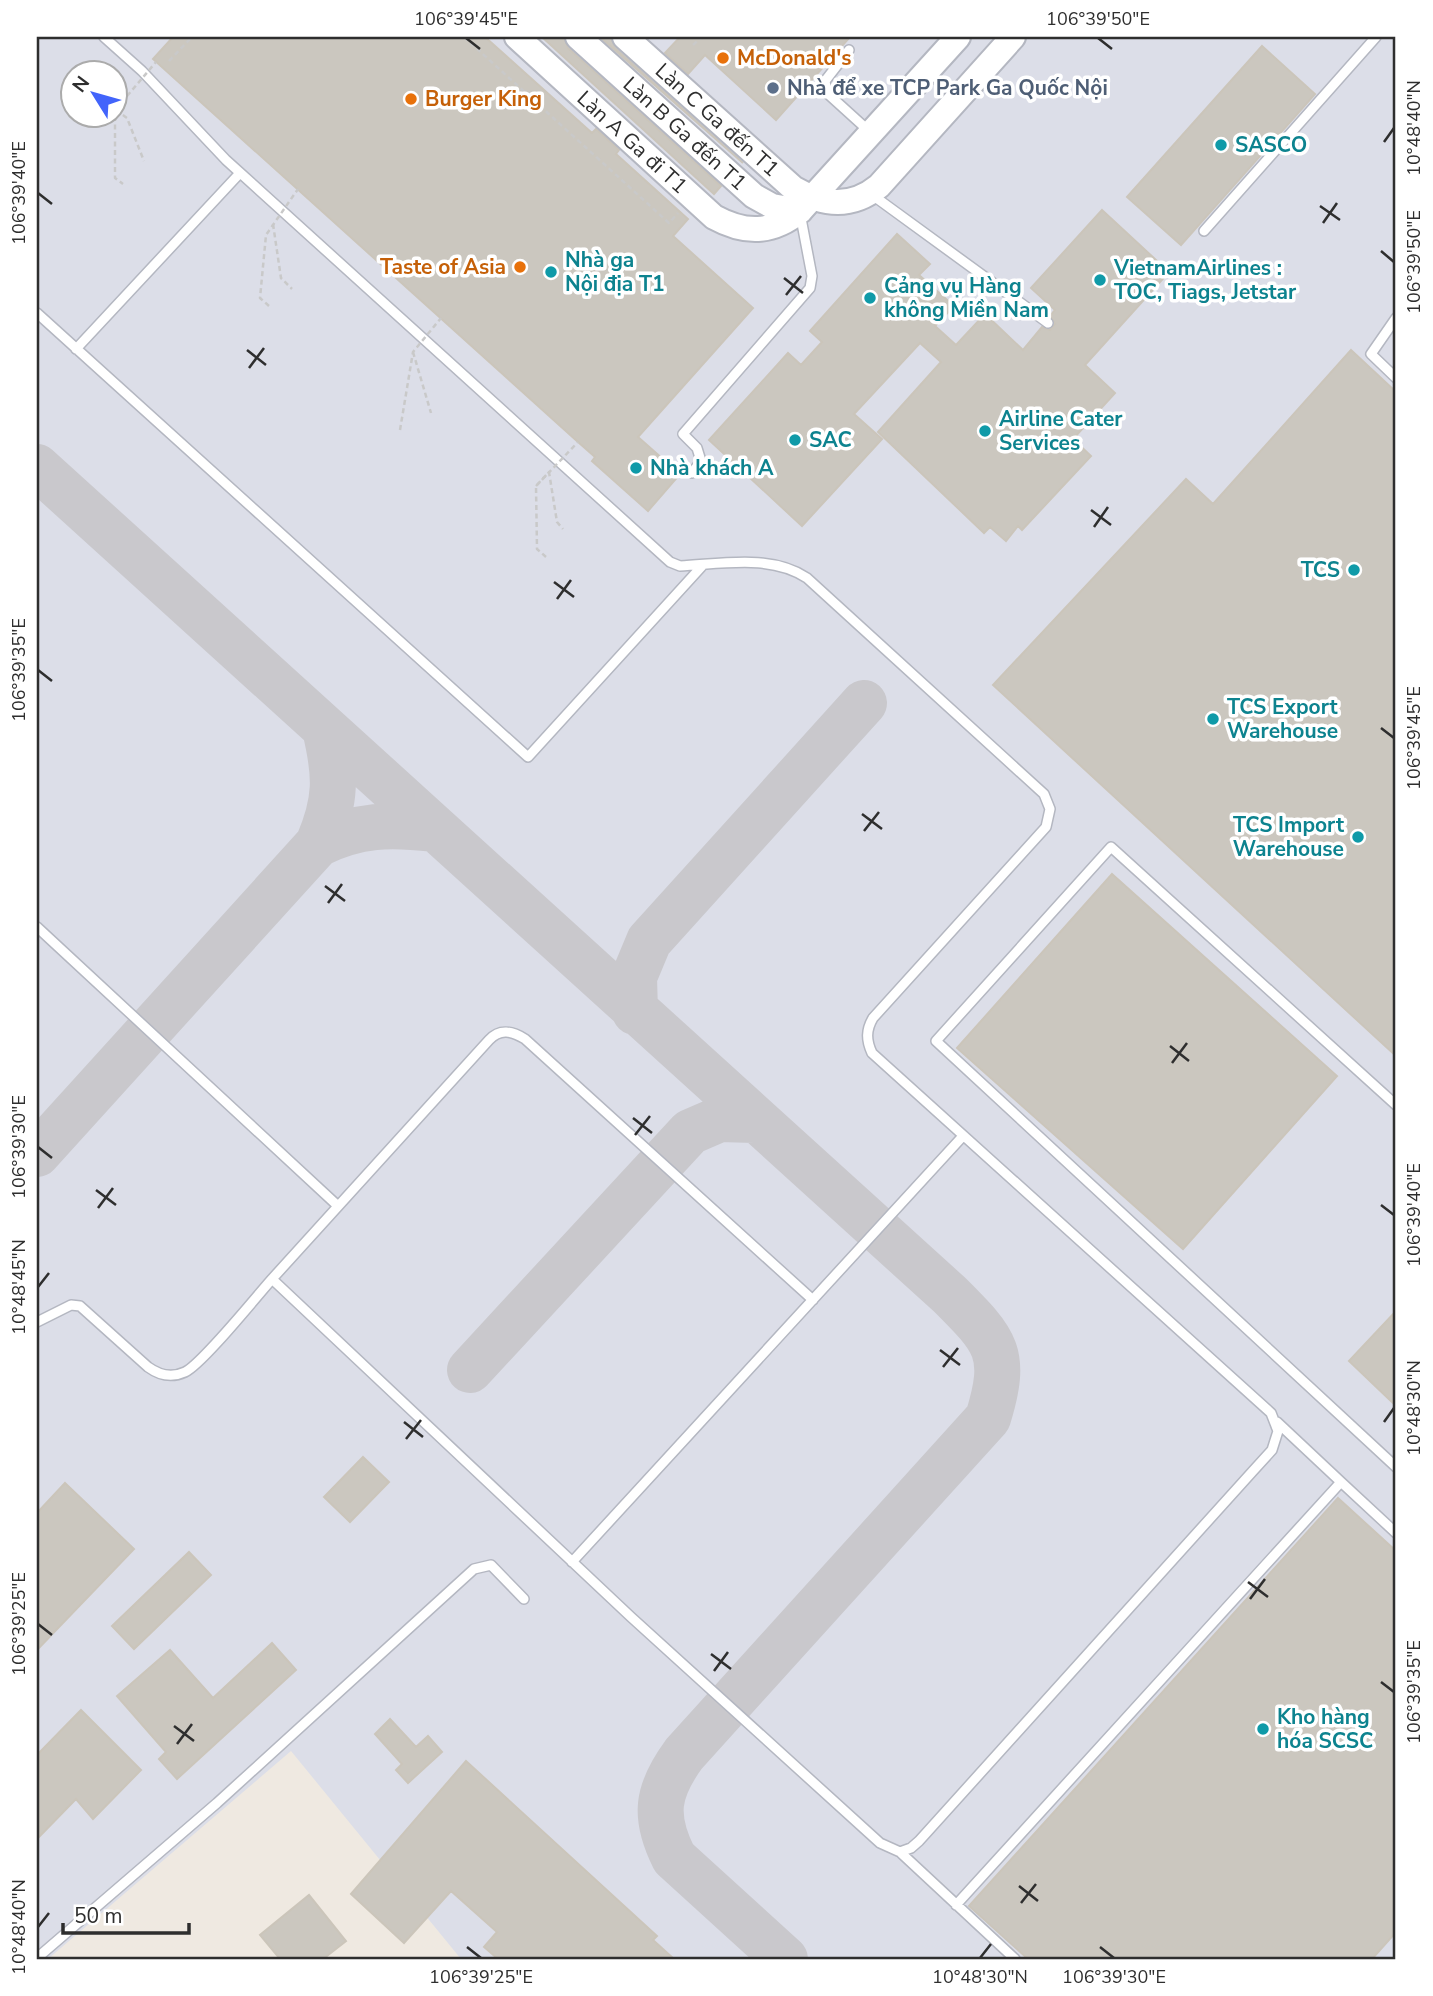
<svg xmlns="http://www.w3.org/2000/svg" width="1433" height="1996" font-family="'Nunito Sans',sans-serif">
  <rect width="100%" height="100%" fill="#efe9e1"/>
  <!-- airport -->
  <path fill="#dcdee8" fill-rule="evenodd" d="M37,37h1359v1922h-935l-170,-208 -243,208h-11zM74,74h42v42h-42z"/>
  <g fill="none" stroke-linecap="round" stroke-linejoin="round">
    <!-- taxiway -->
    <path stroke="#c9c8cc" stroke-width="46" d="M37,467l913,828c46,46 58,58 38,123l-304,336c-27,37 -31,62 -10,104l111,101
      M318,844c41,-20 72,-20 116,-15
      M635,1012l-1,-35 15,-36 215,-238
      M37,1154l281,-310c19,-44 18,-69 7,-115
      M470,1370l220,-238 30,-13 35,1"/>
  </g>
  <!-- building -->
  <path fill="#cbc7bf" stroke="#cbc5ba" stroke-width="2" d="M173,37h312l107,96 4,-4 23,21 -3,4 72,65 -15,17 80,72 -115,129 42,37 -32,37 -56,-50 3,-4 -17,-15 -425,-383z
    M542,37h22l4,11 153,138 -7,8z
    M600,37h11l4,11 128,115z
    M680,37h170l-74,83 -71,-65 -17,19 -23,-21z
    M1262,46l53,48 -134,151 -54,-48z
    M1102,210l67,62 -84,93 30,28 -42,46 18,17 -69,74 -4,-4 -12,15 -16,-14 -6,6 -106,-101 63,-70 -21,-19 -66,71 28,25 -80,87 -93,-86 79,-87 13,12 21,-23 -12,-11 87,-97 33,30 -11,11 35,31 -19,20 21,19 29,-31 38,36 19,-23 8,3 5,-6 -5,-8 5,-6 -24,-22z
    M1351,350l45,42v664l-403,-371 193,-206 27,25z
    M1112,874l225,202 -154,173 -226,-201z
    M1396,1311v95l-47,-45z
    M363,1457l26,25 -39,40 -26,-25z
    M65,1483l69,66 -97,101v-137z
    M1338,1498l58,53v381l-24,27h-344l-59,-53z
    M189,1552l22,23 -77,74 -22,-23z
    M272,1643l24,27 -119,109 -18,-20 7,-7 -49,-56 53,-46 43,48z
    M81,1710l60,60 -48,49 -17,-20 -39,40v-84z
    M390,1719l26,28 12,-11 14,16 -34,31 -12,-13 6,-6 -27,-30z
    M466,1761l191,175 -4,4 21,19h-176l-14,-12 13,-15 -46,-41 -47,52 -53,-49z
    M309,1895l37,46 -23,18h-43l-20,-24z"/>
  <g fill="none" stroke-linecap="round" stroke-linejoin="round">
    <!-- lane casing -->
    <g stroke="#b4b7c1" stroke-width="12">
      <path id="lane" d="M849,50l-24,31 2,12 43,39
        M871,194l177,129
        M1204,231l172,-194
        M37,313l491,444 175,-192
        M1396,318l-25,36 25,24
        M76,349l164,-176
        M692,473l9,-12 -4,-13 -14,-14 127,-146 2,-12 -12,-63
        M37,927l301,279
        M1396,1105l-285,-258 -175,194 460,426
        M272,1279l217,-239c11,-12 23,-9 36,-1l288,261
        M37,1322l34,-17 9,1 68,61c11,8 24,11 37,5 17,-8 71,-75 87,-93l359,338 249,226 20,9 11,-4 8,-7 333,-369 20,-22 6,-19 -7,-18 -399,-360c-6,-13 -6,-23 1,-35l173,-191 4,-18 -6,-15 -237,-216c-36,-24 -85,-14 -127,-12l-10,-4 -444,-402 -84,-89 -38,-34
        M1277,1422l64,60
        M572,1562l391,-426
        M900,1852l115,107
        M956,1905l385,-423 55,51
        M37,1958l180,-155 257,-234 17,-4 33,34"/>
    </g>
    <!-- secondary casing -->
    <g stroke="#b4b7c1" stroke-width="28">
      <g id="secondary">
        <path id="s1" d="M517,37l197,180c31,17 58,17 86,-6l158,-174"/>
        <path id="s2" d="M578,37l176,159 18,10 28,5"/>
        <path id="s3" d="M625,37l168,151c29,17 58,21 86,-2l134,-149"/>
      </g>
    </g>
    <!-- path -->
    <path stroke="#c9c9c9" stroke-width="2.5" stroke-dasharray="5 3.5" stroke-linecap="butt" d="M464,37l205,186 9,-10
      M693,45l9,-8
      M169,61l23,-24
      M116,110l11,8 17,43
      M115,116v62l8,6
      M273,224l8,54 11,11
      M413,352l18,61
      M546,557l-9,-8 -1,-63 13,-14 8,50 6,7"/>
    <!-- lane -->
    <use href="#lane" stroke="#fff" stroke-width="9"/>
    <!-- secondary -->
    <use href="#secondary" stroke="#fff" stroke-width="24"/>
    <!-- path-bridge -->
    <path stroke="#c9c9c9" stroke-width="2.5" stroke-dasharray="5 3.5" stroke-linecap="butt" d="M116,109l40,-47
      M269,306l-9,-8 6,-63 32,-46
      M400,430l13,-78 28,-34
      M536,486l42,-44"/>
  </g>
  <!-- ticks -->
  <path fill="none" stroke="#2e2e2e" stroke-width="2.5" d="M466,38l14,11M1098,38l14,11M1384,142l10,-14M38,193l14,11M1320,206l20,14M1323,223l14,-20M1381,251l13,11M784,278l19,15M786,295l15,-19M247,350l19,15M249,368l15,-20M1091,510l20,15M1094,527l14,-20M554,582l20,15M557,599l14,-19M38,670l14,11M1381,728l13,10M862,814l20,15M864,831l15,-19M325,886l20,15M328,903l14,-19M1170,1046l19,15M1172,1063l15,-20M633,1118l19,15M635,1135l15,-19M38,1147l14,11M96,1190l20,15M1381,1205l13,10M98,1208l15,-20M38,1287l11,-14M940,1350l20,15M943,1367l15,-19M404,1422l19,15M1384,1422l10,-14M406,1439l15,-19M1248,1582l20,15M1250,1599l15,-20M38,1624l14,11M711,1654l20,15M714,1671l14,-19M1381,1682l13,10M174,1726l20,15M177,1744l15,-20M1019,1886l19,15M1021,1903l15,-19M38,1927l11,-14M467,1947l14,11M1100,1947l14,11M980,1958l11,-14"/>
  <!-- markers -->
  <g fill="#e8710a" stroke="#fff" stroke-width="2.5">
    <circle cx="723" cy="58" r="7"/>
    <circle cx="411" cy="99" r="7"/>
    <circle cx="520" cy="267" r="7"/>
  </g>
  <circle fill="#5c6f8a" stroke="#fff" stroke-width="2.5" cx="773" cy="88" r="7"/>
  <g fill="#0f9aa8" stroke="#fff" stroke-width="2.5">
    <circle cx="1221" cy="145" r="7"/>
    <circle cx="551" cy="272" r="7"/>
    <circle cx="1100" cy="280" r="7"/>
    <circle cx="870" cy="298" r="7"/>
    <circle cx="985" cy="431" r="7"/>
    <circle cx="795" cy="440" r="7"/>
    <circle cx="636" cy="468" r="7"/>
    <circle cx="1354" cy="570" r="7"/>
    <circle cx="1213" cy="719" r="7"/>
    <circle cx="1358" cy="837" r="7"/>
    <circle cx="1263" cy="1729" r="7"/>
  </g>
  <g text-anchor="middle" stroke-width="7" stroke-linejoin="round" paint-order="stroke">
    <!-- food labels -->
    <g font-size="21" font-weight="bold" fill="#c56008" stroke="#fff" text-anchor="start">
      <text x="737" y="65">McDonald's</text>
      <text x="425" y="106">Burger King</text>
      <text x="506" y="274" text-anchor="end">Taste of Asia</text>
    </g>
    <!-- service labels -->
    <g font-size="21" font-weight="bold" fill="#4e5e75" stroke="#fff" text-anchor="start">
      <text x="787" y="95">Nhà để xe TCP Park Ga Quốc Nội</text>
    </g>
    <!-- street labels -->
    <g font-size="21" fill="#2e2e2e" stroke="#fff">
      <text dy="7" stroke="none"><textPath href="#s3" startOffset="124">Làn C Ga đến T1</textPath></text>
      <text dy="7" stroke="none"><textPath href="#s2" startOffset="144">Làn B Ga đến T1</textPath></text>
      <text dy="7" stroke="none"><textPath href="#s1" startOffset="156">Làn A Ga đi T1</textPath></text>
    </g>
    <!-- culture labels -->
    <g font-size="21" font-weight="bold" fill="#0d838f" stroke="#fff" text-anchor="start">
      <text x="1235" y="152">SASCO</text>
      <text x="565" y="267">Nhà ga<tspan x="565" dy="24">Nội địa T1</tspan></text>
      <text x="1114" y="275">VietnamAirlines :<tspan x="1114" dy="24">TOC, Tiags, Jetstar</tspan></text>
      <text x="884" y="293">Cảng vụ Hàng<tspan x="884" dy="24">không Miền Nam</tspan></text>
      <text x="999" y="426">Airline Cater<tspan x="999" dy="24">Services</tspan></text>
      <text x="809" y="447">SAC</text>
      <text x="650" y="475">Nhà khách A</text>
      <text x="1340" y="577" text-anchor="end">TCS</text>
      <text x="1227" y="714">TCS Export<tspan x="1227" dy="24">Warehouse</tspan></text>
      <text x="1344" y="832" text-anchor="end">TCS Import<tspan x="1344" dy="24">Warehouse</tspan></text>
      <text x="1277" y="1724">Kho hàng<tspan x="1277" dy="24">hóa SCSC</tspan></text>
    </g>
  </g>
  <!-- border -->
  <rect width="1433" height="1996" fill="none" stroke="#ffffff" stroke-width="77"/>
  <!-- north arrow -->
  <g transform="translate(94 94) rotate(307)"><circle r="33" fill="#ffffff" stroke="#ababab" stroke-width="2"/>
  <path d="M0-5L12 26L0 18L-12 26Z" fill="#4264fb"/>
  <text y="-10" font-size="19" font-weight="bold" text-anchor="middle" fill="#2e2e2e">N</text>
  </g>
  <!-- scale -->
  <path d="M63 1923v10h126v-10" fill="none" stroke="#2e2e2e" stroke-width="3.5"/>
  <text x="74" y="1923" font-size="21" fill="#2e2e2e" stroke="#ffffff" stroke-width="5" paint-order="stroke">50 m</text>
  <rect x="38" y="38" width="1356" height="1920" fill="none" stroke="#2e2e2e" stroke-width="2.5"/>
  <g font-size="18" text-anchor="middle" fill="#2e2e2e">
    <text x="466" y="25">106°39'45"E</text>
    <text x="1098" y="25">106°39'50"E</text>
    <text transform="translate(1414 128) rotate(-90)" y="6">10°48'40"N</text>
    <text transform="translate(19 193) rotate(-90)" y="6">106°39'40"E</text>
    <text transform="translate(1414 262) rotate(-90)" y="6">106°39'50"E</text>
    <text transform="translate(19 670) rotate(-90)" y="6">106°39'35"E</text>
    <text transform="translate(1414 738) rotate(-90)" y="6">106°39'45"E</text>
    <text transform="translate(19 1147) rotate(-90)" y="6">106°39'30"E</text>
    <text transform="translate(1414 1215) rotate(-90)" y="6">106°39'40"E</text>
    <text transform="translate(19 1287) rotate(-90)" y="6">10°48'45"N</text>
    <text transform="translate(1414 1408) rotate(-90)" y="6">10°48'30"N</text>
    <text transform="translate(19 1624) rotate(-90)" y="6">106°39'25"E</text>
    <text transform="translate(1414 1692) rotate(-90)" y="6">106°39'35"E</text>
    <text transform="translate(19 1927) rotate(-90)" y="6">10°48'40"N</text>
    <text x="481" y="1983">106°39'25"E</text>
    <text x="980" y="1983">10°48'30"N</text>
    <text x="1114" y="1983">106°39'30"E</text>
  </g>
</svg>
